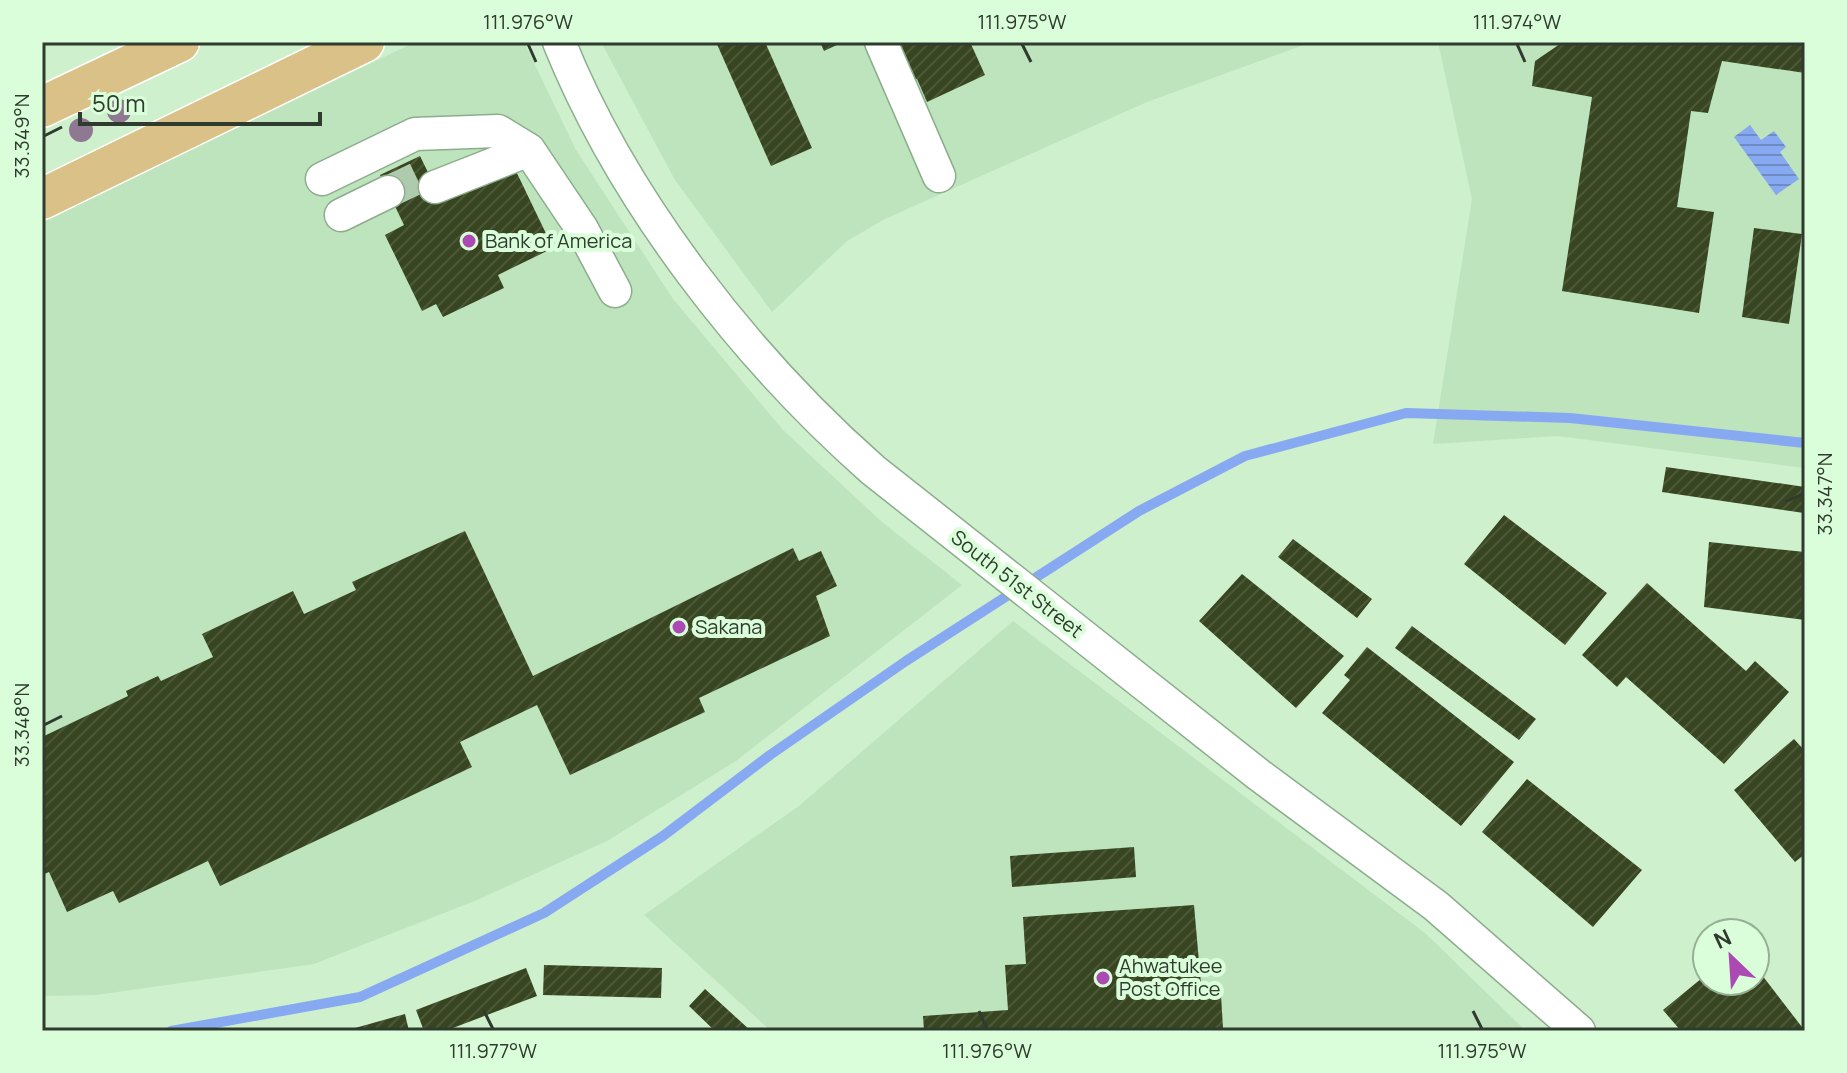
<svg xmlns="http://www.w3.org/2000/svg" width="1847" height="1073" font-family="Manrope,sans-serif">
  <defs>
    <pattern id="water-rules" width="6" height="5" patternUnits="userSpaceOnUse" patternTransform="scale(2)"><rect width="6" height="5" fill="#87a9f2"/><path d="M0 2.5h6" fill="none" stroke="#6f8bc4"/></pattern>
    <pattern id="building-hatch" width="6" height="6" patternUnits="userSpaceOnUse" patternTransform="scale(2)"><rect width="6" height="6" fill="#384521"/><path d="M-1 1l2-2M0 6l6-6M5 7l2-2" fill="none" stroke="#4c5839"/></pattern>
  </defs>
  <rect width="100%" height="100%" fill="#cef0cd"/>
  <!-- built -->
  <path fill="#bde4bd" d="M415,42h109l52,108 97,149 110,131 99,92 80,63 -226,176 -129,80 -130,59 -163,64 -218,31 -54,1v-774z
    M601,42h711l-165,60 -262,117 -38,22 -75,71 -97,-132z
    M1438,42h367v426l-247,-32 -125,8 39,-245z
    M1013,621l412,312 101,98h-755l-127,-116 155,-109z"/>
  <!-- water -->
  <path fill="url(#water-rules)" d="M1750,125l11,15 13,-9 12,16 -6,5 19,27 -23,16 -42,-58z"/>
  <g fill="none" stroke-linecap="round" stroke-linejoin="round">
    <!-- stream -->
    <path stroke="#87a9f2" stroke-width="10" d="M171,1031l189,-34 184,-84 119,-77 107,-81 136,-94 233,-150 106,-55 161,-43 164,5 235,25"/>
  </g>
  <!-- building -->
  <path fill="url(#building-hatch)" d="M716,42h49l47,106 -41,18z
    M820,42h23l-19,9z
    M891,42h79l15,33 -58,27 -10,-23 -8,3z
    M1563,42h242v31l-83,-12 -14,52 -17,-2 -14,96 37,5 -15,101 -137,-22 30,-194 -60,-11 3,-25z
    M420,156l21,43 72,-34 40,83 -55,27 6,13 -61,29 -7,-13 -14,7 -37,-76 19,-10 -24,-50z
    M1754,228l48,6 -13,90 -47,-7z
    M1666,467l139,20 -1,26 -142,-21z
    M1504,515l103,78 -42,52 -101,-81z
    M465,531l68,145 260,-128 6,13 22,-10 16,35 -21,10 14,40 -131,62 6,14 -135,63 -33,-70 -77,37 12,25 -252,119 -12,-25 -89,42 -6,-12 -46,21 -18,-40 -7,3v-138l86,-41 -2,-5 32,-15 3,5 52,-24 -11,-23 91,-43 11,23 52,-24 -4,-8z
    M1293,539l79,60 -15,19 -79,-61z
    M1709,542l96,10v68l-101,-13z
    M1242,574l102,82 -48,52 -97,-87z
    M1647,583l99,88 9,-10 34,31 -65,72 -98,-87 -9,10 -35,-32z
    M1412,626l124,93 -17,21 -124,-92z
    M1367,647l147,115 -53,64 -139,-113 28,-33 -6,-5z
    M1794,739l11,12v103l-10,8 -61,-72z
    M1527,779l115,91 -49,57 -111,-95z
    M1134,847l2,30 -124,10 -2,-31z
    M1194,905l8,91 19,-1 2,33 -21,3h-278l-1,-15 85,-6 -3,-45 21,-1 -3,-47z
    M544,965l118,3 -1,30 -118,-3z
    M1755,966l50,65h-124l-18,-21 44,-36v7h48z
    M526,968l11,28 -92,35h-21l-8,-21z
    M705,989l46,42h-36l-26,-25z
    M405,1014l4,17h-61v-1z"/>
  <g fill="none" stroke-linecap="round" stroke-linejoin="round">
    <!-- minor-tunnel -->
    <path stroke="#aeccad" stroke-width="32" stroke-dasharray="32 16" stroke-linecap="butt" d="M388,192l40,-19"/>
    <!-- minor casing -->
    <g stroke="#8cad8c" stroke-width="35">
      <path id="minor" d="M559,42c64,159 187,316 314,428l386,305 177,131 143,125
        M881,42l58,134
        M322,179l93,-45 83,-3 31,19 53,79 33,62
        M435,187l94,-37
        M341,215l47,-23"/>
    </g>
    <!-- major casing -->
    <g stroke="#fff" stroke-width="43">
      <path id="major" d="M42,107l137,-65
        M42,199l322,-157"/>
    </g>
    <!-- minor -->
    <use href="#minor" stroke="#fff" stroke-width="32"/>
    <!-- major -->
    <use href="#major" stroke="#d9c188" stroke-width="40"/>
  </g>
  <!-- trees -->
  <g fill="#8f7992">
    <circle cx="119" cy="111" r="12"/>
    <circle cx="81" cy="130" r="12"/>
  </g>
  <!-- ticks -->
  <path fill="none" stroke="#2e3b2e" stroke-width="3" d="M528,44l8,18M1022,44l9,18M1517,44l8,18M44,136l18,-9M1785,502l18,-8M44,725l18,-9M484,1011l9,18M979,1011l8,18M1473,1011l9,18"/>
  <!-- markers -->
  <g fill="#ab4ab2" stroke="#dbfeda" stroke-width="3">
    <circle cx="469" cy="241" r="8"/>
    <circle cx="679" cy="627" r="8"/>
    <circle cx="1103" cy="978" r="8"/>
  </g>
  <g text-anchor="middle" stroke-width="8" stroke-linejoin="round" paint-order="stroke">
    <!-- poi labels -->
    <g font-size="20" fill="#2e3b2e" stroke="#dbfeda" text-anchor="start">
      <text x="485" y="248">Bank of America</text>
      <text x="695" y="634">Sakana</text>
      <text x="1119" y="973">Ahwatukee<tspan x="1119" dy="23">Post Office</tspan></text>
    </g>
    <!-- street labels -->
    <g font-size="20" fill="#2e3b2e" stroke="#dbfeda">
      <text transform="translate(1017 584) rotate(38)" y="7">South 51st Street</text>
    </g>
  </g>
  <!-- border -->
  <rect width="1847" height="1073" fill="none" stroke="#dbfeda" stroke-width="88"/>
  <!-- north arrow -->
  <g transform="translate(1731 957) rotate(335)"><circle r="38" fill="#dbfeda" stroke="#96b095" stroke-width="2"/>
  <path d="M0-6L14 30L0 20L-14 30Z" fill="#ab4ab2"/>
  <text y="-12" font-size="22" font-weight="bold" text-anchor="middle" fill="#2e3b2e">N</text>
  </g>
  <!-- scale -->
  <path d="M80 112v12h240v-12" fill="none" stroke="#2e3b2e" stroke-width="4"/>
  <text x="92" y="112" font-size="24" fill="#2e3b2e" stroke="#dbfeda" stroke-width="6" paint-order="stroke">50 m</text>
  <rect x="44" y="44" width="1759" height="985" fill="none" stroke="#2e3b2e" stroke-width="3"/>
  <g font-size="20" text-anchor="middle" fill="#2e3b2e">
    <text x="528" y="29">111.976°W</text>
    <text x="1022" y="29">111.975°W</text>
    <text x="1517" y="29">111.974°W</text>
    <text transform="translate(22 136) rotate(-90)" y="7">33.349°N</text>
    <text transform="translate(1825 494) rotate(-90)" y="7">33.347°N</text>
    <text transform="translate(22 725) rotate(-90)" y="7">33.348°N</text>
    <text x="493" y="1058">111.977°W</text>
    <text x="987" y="1058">111.976°W</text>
    <text x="1482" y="1058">111.975°W</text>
  </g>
</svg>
